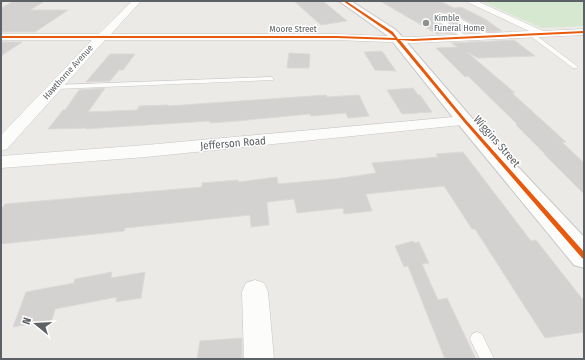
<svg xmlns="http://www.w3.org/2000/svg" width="585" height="360" font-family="'Fira Sans Condensed',sans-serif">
  <rect width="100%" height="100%" fill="#eceae7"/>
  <!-- green -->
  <path fill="#d7e8d1" d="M481,1h103v25l-42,2z"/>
  <!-- building -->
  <path fill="#d4d2d1" stroke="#dcd9d6" d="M14,1h31l-15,9h38l-33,22h-34v-24z
    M294,1h29l24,20 -26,4z
    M380,1h60l14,7 7,-1 24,12 17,12 -14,1 -36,-19 -16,-1 -3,7 21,14 -17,1z
    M441,17h7l28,15 -11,1z
    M514,40l21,16 -57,2 -11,-6 48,41h-3l54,49h-4l22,21v31l-40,-40h1l-29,-29 1,-1 -49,-48 -3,1 -29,-29 22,-1 -7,-4z
    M1,42h21l-21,14z
    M382,51l14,20 -21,-1 -11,-18z
    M289,53l21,1 -1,14h-22z
    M110,54h25l-12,16h-4l-9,11 -24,1z
    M105,88l-17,24 49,-2 2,-4 29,-1v1l158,-11 1,2 32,-2 10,21 -21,2 -2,-5 -35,3 -1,-2 -73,7 -27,2v-2l-125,8 1,-1 -38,1 15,-19h2l14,-20z
    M413,88l5,7h2l12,17 -30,2 -15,-24z
    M463,152l68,89 5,-1 48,61v31l-39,6 -70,-109h-3l-28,-43 -78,8 6,17 -28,3 -1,-6 -46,5 -3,-14 -27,3 2,23 -18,2 -1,-12 -125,13 -1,3 -123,13v-34l4,-6 197,-17v-4l36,-3v2l39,-5 1,7 56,-5 42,-6 -4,-10 66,-6 -2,-3z
    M413,241l1,2 5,-1 10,21 -7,1 16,36 9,-2 29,61h-31l-37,-93 -4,1 -9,-21z
    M112,272l-1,6 34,-6 -4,26 -25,4 1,-5 -62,12 -3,11 -39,7 13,-35 48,-9 1,-4z
    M242,338v21h-45l3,-18z"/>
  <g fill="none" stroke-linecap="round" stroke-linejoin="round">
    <!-- service casing -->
    <g stroke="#c7c7c8" stroke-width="1">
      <path id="service" d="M436,13l15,1 42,22 -5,1 -40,-21 -9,-1v2l29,20 -5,1 -29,-20z
        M529,33h4l44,33v2h-4l-44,-33z
        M271,77l2,1v2l-217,9 -3,-2 3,-2z
        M477,332l5,2 12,25h-14l-10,-20 2,-5z"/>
    </g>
    <!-- minor casing -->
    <g stroke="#c7c7c8" stroke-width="1">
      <path id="minor" d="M132,1h9l-30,33h225l77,3 116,-6 -64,-30h12l66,30 41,-2v6l-171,8 -77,-3h-231l-98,109 -6,2v-16l91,-95h-91v-6h98z
        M465,116l6,2 2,3 -2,3 -325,33 -145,11v-12l145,-11z
        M255,280l9,3 4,9 6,67h-30l-2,-67 4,-9z"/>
    </g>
    <!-- tertiary casing -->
    <g stroke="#c7c7c8" stroke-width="2">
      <path id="tertiary" d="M339,1h12l45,29 75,87 113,120v31l-10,-3 -115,-140 -71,-89z"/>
    </g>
    <!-- service -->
    <use href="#service" fill="#fcfcfb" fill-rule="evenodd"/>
    <!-- minor -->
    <use href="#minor" fill="#fcfcfb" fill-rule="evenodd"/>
    <!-- tertiary -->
    <use href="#tertiary" fill="#fcfcfb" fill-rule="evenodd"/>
    <!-- cycleway casing -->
    <g stroke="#fff" stroke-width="3">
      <path id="cycleway" d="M343,1h3l47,31 5,7h15l171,-8v2l-171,8 -13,-1 66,80 118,132v7l-2,-1 -118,-136 -68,-82 -60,-2h-335v-2h335l59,2 -4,-4z"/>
    </g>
    <!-- cycleway -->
    <use href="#cycleway" fill="#e8590c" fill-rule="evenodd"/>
  </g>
  <!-- markers -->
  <circle fill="#8e9192" stroke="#fff" stroke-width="1.5" cx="426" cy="23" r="4"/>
  <g text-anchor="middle" stroke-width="3" stroke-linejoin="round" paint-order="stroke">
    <!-- far-poi labels -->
    <g font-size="9" fill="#5c6165" stroke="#fff" text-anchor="start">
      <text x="434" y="21">Kimble<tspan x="434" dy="10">Funeral Home</tspan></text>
    </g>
    <!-- far-street labels -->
    <g font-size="9" fill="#5c6165" stroke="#fff">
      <text x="293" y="32">Moore Street</text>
      <text transform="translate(68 72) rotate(-48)" y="3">Hawthorne Avenue</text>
    </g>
    <!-- street labels -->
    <g font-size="11" fill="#5c6165" stroke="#fff">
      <text transform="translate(497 141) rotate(49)" y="4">Wiggins Street</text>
      <text transform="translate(233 143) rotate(-5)" y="4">Jefferson Road</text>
    </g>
  </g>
  <!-- border -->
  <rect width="585" height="360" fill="none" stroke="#5c6165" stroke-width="4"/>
  <!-- north arrow -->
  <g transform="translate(36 324) rotate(288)" stroke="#ffffff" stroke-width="3" paint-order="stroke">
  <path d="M0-3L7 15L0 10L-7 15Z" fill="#5c6165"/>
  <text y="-6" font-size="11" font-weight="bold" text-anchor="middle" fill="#5c6165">N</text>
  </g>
</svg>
